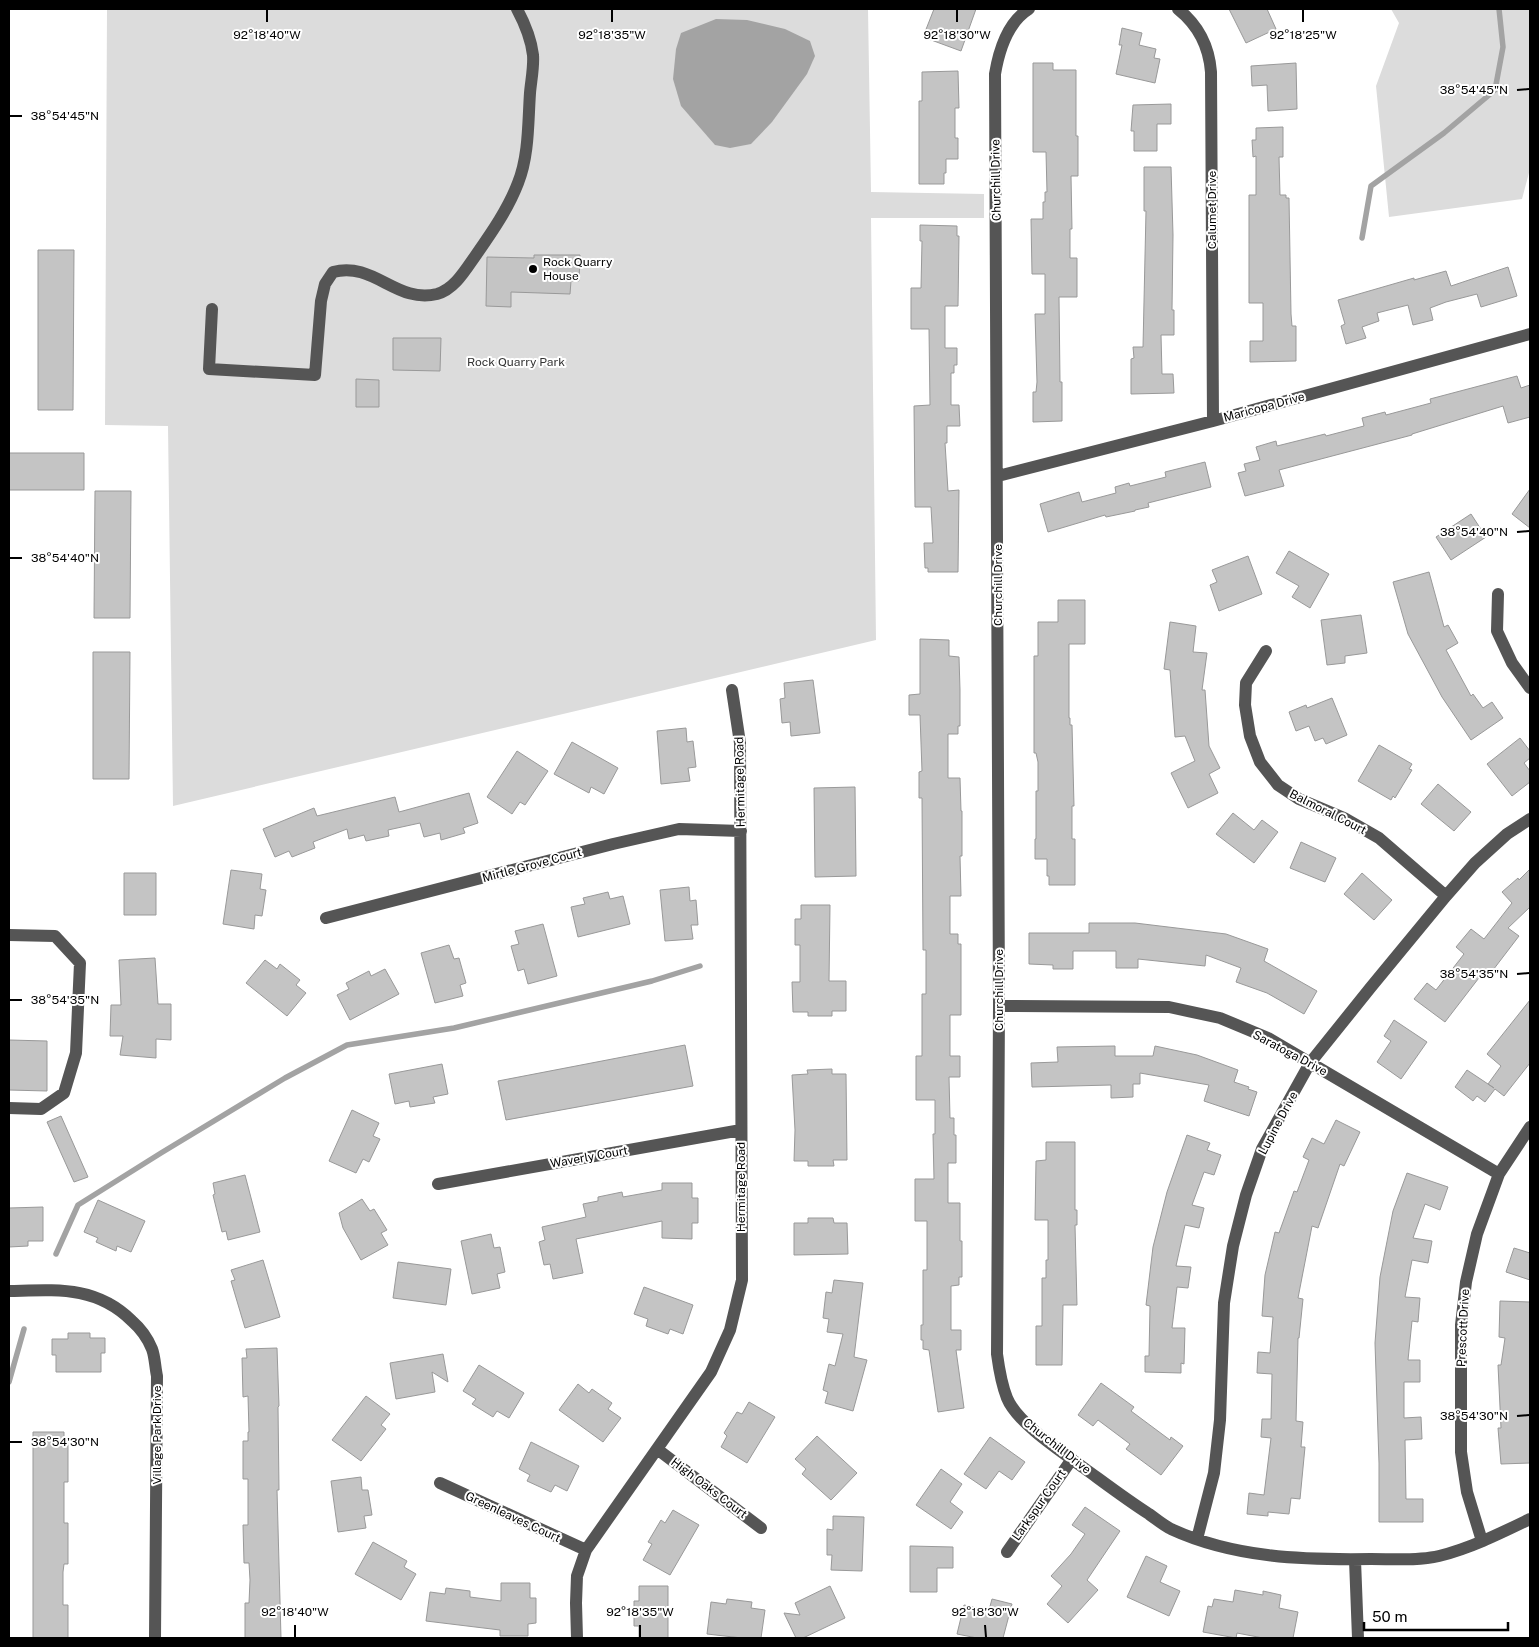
<svg xmlns="http://www.w3.org/2000/svg" width="1539" height="1647" font-family="'Public Sans',sans-serif">
  <rect width="100%" height="100%" fill="#fff"/>
  <!-- green -->
  <path fill="#dcdcdc" d="M107,9h761l3,183 113,2v24h-113l5,422 -703,166 -5,-380 -63,-1z
    M1391,9h139v160l-8,30 -133,18 -13,-131 23,-63z"/>
  <!-- water -->
  <path fill="#a3a3a3" d="M716,19l31,1 38,9 25,12 5,15 -8,18 -35,48 -21,22 -21,4 -15,-3 -34,-39 -8,-27 3,-30 5,-16z"/>
  <g fill="none" stroke-linecap="round" stroke-linejoin="round">
    <!-- stream -->
    <path stroke="#a3a3a3" stroke-width="5.5" d="M1362,238l9,-52 73,-53 51,-43 8,-43 -4,-38
      M56,1254l22,-49 83,-52 124,-75 62,-33 107,-17 198,-47 48,-15
      M9,1382l15,-53"/>
  </g>
  <!-- building -->
  <path fill="#c4c4c4" stroke="#999" d="M934,9h42l-15,42 -38,-14z
    M1229,9h38l9,20 -30,14z
    M1122,28l20,5 -3,12 17,4 -2,9 6,1 -5,24 -39,-9 6,-29h-3z
    M1033,63h20v7h23v66h2v40h-7l1,53h-2v29h7v39h-18l1,85h2v39l-29,1v-30h3l1,-10 -2,-68h10v-40h-13l-1,-55h12v-17h2v-10h2l-1,-40h-13z
    M1296,63l1,46 -29,2 -1,-26 -15,1 -1,-20z
    M958,71l1,37h-4v30h3v21h-12v14h-2v11h-25v-83h3v-29z
    M1171,104v20h-14v27h-23v-20h-3l2,-26z
    M1283,127v30h-4l1,38h6v3h3l2,116 1,12h4v35l-46,1v-21h13v-38h-14v-108h7v-39l-3,1 -1,-17h4v-12z
    M1144,167h27l2,68 -1,75h2v25h-13l1,39h11l1,19 -43,1v-35l3,-1 -1,-11h10l3,-136h-2z
    M920,225l37,1v10h2l-1,70h-13v42h12v17h-3v8h-3v32h8l1,21h-13v17h-2l3,48 11,-1 -1,82h-30v-4h-3l-1,-25h9l-2,-36h-16l-1,-101 16,-1 -1,-76h-18v-41h10l1,-47h-2z
    M38,250h36l-1,160h-35z
    M534,255h46l-1,26h-8l-1,13 -59,-2v15l-25,-1 1,-49 47,1z
    M1508,267l9,29 -36,11 -4,-13 -31,8 -16,6 3,12 -20,5 -5,-20 -31,8 2,8 -17,6 4,11 -20,6 -5,-18 4,-2 -7,-24 76,-22v2l32,-9 5,15z
    M393,338h48l-1,33 -47,-1z
    M1517,376l4,12 9,-3v32l-22,6 -5,-17 -91,28v1l-133,35 5,16 -39,10 -7,-23 8,-2 -2,-7 16,-4 -4,-13 20,-6 1,5 48,-12 1,2 38,-10 -2,-8 23,-6 1,3 45,-12 -1,-4z
    M356,379l23,1v27h-23z
    M9,453h75v37h-75z
    M1205,462l6,25 -63,16 1,4 -14,3v1l-29,6 -1,-2 -57,17 -8,-28 39,-12 3,10 34,-9 -1,-6 14,-4 1,3 36,-9 -1,-5z
    M1530,489v39l-18,-14z
    M95,491h36l-1,127h-36z
    M1471,514l15,23 -35,23 -15,-23z
    M1289,551l40,23 -19,34 -18,-11 7,-11 -23,-13z
    M1248,556l14,38 -43,17 -9,-26 7,-3 -5,-12z
    M1429,572l15,55 4,-2 10,18 -12,7 25,46 2,-2 10,14 9,-6 11,16 -32,22 -29,-43 -34,-63 -15,-52z
    M1058,600h27v44h-16v74h1v7h2l2,81h-2v33h3v46h-26v-9h-2v-17h-12v-20h1v-48h2v-29l-2,-9h-2v-97h4v-34h20z
    M1361,615l6,38 -22,3v7l-18,2 -6,-45z
    M1170,622l26,4 -3,26 14,1 -5,37h3l4,56 11,22 -11,6 9,19 -30,15 -17,-35 24,-12 -10,-25 -10,1 -5,-67 -6,-1z
    M920,639l29,1v16l10,1 1,33v36h-2v8h-10v44h12l1,33h1v45h-2l1,40h-11v38h8v10h3v71h-11v41h10v21h-11l1,41h4v17h2v28h-8v40h12v38h2v36h-3v8l-8,1v44h10v20h-5l8,58 -26,4 -9,-62 -6,-1v-9h-2v-15h2v-55h4v-49h-12v-42h19l-1,-45h2v-34h-19v-44h6v-62h4v-44h-3l-1,-152h-3v-26l3,-1 -2,-56h-11v-20l11,-1z
    M93,652h37l-1,127h-36z
    M813,680l7,53 -29,3 -1,-14 -8,1 -2,-24 5,-1 -1,-15z
    M1332,698l15,37 -21,9 -3,-6 -8,3 -6,-15 -13,5 -7,-19 17,-7 1,3z
    M686,728l1,14 6,-1 3,26 -8,1 2,13 -29,3 -4,-53z
    M1520,738l10,13v7l-6,5 6,8v11l-18,14 -25,-32z
    M572,742l46,26 -14,26 -13,-7 -2,6 -35,-19z
    M1379,745l33,19 -3,5 3,1 -17,28 -2,-2 -2,4 -33,-19z
    M517,751l31,20 -23,34 -5,-3 -8,12 -25,-17z
    M1438,784l33,28 -17,19 -33,-27z
    M855,787l1,89 -41,1 -1,-89z
    M469,793l9,30 -15,5 2,5 -24,7 -1,-7 -16,4 -4,-14 -32,7 1,6 -23,5 -2,-6 -15,4 -2,-10 -34,13 2,6 -23,9 -3,-6 -14,6 -12,-28 51,-21 3,8 78,-19 4,15z
    M1233,813l21,17 8,-10 16,12 -24,31 -38,-29z
    M1301,842l35,16 -11,24 -35,-14z
    M1530,869v38l-22,21 11,8 -29,38 -5,-4 -40,52 -31,-23 13,-16 9,7 28,-36 -8,-7 15,-18 13,10 28,-36 -10,-11 16,-14 1,2z
    M231,870l31,4 -2,15 6,1 -4,26 -7,-1 -1,14 -31,-5z
    M124,873h32v42h-32z
    M1362,873l30,27 -18,20 -30,-26z
    M689,887l1,14 6,-1 2,25h-7l2,14 -28,2 -5,-51z
    M608,892l2,7 13,-3 7,28 -52,13 -7,-30 14,-3 -2,-6z
    M801,905h29l-1,76h17v30h-14v5h-24v-4h-15l-1,-30h8v-37h-5v-26h6z
    M1089,923h46l91,11 42,15 -4,12 53,30 -13,23 -37,-21 -31,-11 5,-14 -35,-13 -1,11 -67,-7v9h-22v-17h-43v18h-20v-4l-24,-1v-31h60z
    M543,924l14,52 -29,8 -4,-15 -6,2 -7,-25 8,-2 -4,-13z
    M449,945l5,14 5,-1 7,25 -6,2 3,11 -28,7 -14,-50z
    M155,958l3,46h13v36l-15,-1v19l-36,-3 3,-19h-13l1,-31h10l-2,-45z
    M265,960l12,9 3,-5 20,16 -4,5 10,8 -19,23 -41,-33z
    M385,969l14,25 -49,26 -13,-25 12,-6 -3,-6 23,-12 2,5z
    M1530,1000v63l-26,33 -9,-7 -10,13 -8,-6 -4,5 -18,-14 12,-17 27,18 -6,-4 13,-18 -14,-12z
    M1394,1020l33,22 -26,37 -24,-17 14,-21 -7,-5z
    M9,1040l38,1v50l-38,-1z
    M685,1045l8,41 -187,34 -8,-39z
    M1115,1046v10h38l2,-10 42,9 41,15 -4,12 15,5 -1,2 9,3 -8,24 -45,-15 5,-16 -69,-12v11h-7v13l-22,1v-13l-79,2 -1,-24 27,-1 -1,-15z
    M442,1064l6,30 -15,3 2,6 -25,4 -1,-6 -14,3 -6,-30z
    M832,1069v5h14l1,86h-14l1,6h-26v-5h-14l1,-31 -3,-55 16,-1 -1,-4z
    M352,1110l27,13 -6,13 7,3 -11,23 -6,-3 -7,14 -27,-12z
    M61,1116l27,61 -14,5 -27,-60z
    M1336,1120l24,12 -16,34 -4,-2 -22,64 -6,-2 -14,72 5,1 -4,39h-1l-2,83 7,1 -2,25h4l-5,52 -9,-1 -2,16 -21,-2v4l-21,-2 2,-21 15,2 7,-57 -10,-1 1,-18h9l1,-45 -15,-1 1,-21 12,1 3,-36 -11,-1 3,-41 10,-43 4,1 15,-42 3,1 12,-32 -6,-3 9,-19 12,6z
    M1187,1135l23,8 -3,7 14,5 -7,20 -10,-3 -12,33 12,3 -5,20 -14,-3 -9,41 15,1 -3,21 -11,-1 -5,41h13l-1,36 -3,-1v10l-36,-1v-16h4l1,-50 -4,-1 7,-58 14,-55z
    M1046,1142h29v68h2v15h-2l2,80h-14l-1,60h-26v-39h6v-48h4v-18h2v-40h-13l1,-59 10,-1z
    M1407,1173l41,14 -8,23 -15,-6 -12,34 19,3 -4,22 -16,-3 -7,37 15,1 -2,24 -6,-1 -4,39h12v22h-16v36l17,-1 1,22 -17,1 1,59h17v23h-44v-59l-4,-120 5,-66 13,-66z
    M245,1175l15,57 -32,8 -2,-9 -4,1 -9,-37 2,-1 -2,-11z
    M662,1183h30v15h6v25h-6v16l-30,-1v-17l-86,18 7,34 -30,6 -3,-15 -6,1 -5,-23 6,-2 -3,-13 44,-10 -3,-13 15,-3v-4l24,-5 1,5 39,-7z
    M362,1199l8,12 4,-2 13,21 -6,3 7,12 -27,15 -18,-32 -4,-15z
    M98,1200l47,21 -14,31 -14,-6 -1,5 -20,-9 2,-4 -14,-6z
    M43,1207v34h-15v5l-19,1v-39z
    M808,1218h25l1,5h13l1,31 -54,1v-32h14z
    M491,1234l3,14 6,-1 5,25 -8,2 3,14 -28,6 -11,-53z
    M1514,1248l16,5v27l-24,-8z
    M263,1260l17,57 -35,11 -14,-47 4,-1 -4,-10z
    M398,1262l53,7 -5,36 -53,-7z
    M834,1280l29,3 -9,74 13,3 -14,51 -28,-8 3,-11 -5,-2 6,-26 6,2 8,-32 -16,-2 2,-13 -6,-1 3,-26 6,1z
    M644,1287l49,18 -10,29 -13,-5 -2,5 -22,-8 2,-7 -14,-5z
    M1500,1301l30,1v161l-29,1 -3,-36h3l-3,-63h3l4,-27 -6,-1z
    M68,1333h22v5h15v15h-4v19h-45v-17h-4v-16h16z
    M277,1348l2,58 -1,1 1,83h-2l4,148h-36v-35h4l1,-23 -1,-17h-5l-1,-38h5v-46h-5v-38h5v-9h1l-1,-36 -5,1 -1,-39h5l-1,-9z
    M443,1354l5,28 -16,-10 3,20 -39,7 -6,-36z
    M479,1365l45,28 -15,25 -12,-7 -4,6 -21,-13 4,-5 -13,-8z
    M1101,1383l33,24 -3,4 39,29 1,-3 12,9 -22,29 -35,-26 4,-5 -32,-24 -5,6 -15,-11z
    M578,1384l11,9 3,-4 20,14 -4,6 13,9 -18,24 -44,-32z
    M366,1396l24,18 -9,11 5,4 -25,32 -29,-21z
    M749,1402l26,15 -28,46 -26,-16 6,-11 -3,-3 13,-21 5,2z
    M33,1432h31v9h4v41h-4v41h4v41h-4l-1,8v33h5v33h-35z
    M817,1436l40,37 -26,27 -29,-26 4,-5 -11,-10z
    M990,1437l35,25 -13,18 -13,-9 -13,18 -22,-15z
    M531,1442l48,24 -12,25 -12,-6 -4,7 -24,-11 3,-6 -11,-6z
    M941,1469l21,15 -12,18 13,10 -12,17 -35,-24z
    M361,1477l1,13h6l4,25 -8,1 2,12 -28,4 -7,-51z
    M1085,1507l35,24 -33,49 11,10 -30,33 -21,-19 15,-18 -11,-10 20,-22 14,-20 -13,-9z
    M673,1510l26,15 -29,50 -27,-15 9,-16 -4,-2 13,-22 4,3z
    M833,1516l31,1 -2,54 -31,-1 1,-15h-5v-26l6,1z
    M373,1542l34,19 -3,6 12,7 -15,26 -46,-26z
    M910,1546l43,1v21h-16v24h-27z
    M1146,1556l21,10 -7,16 20,9 -11,25 -42,-19z
    M501,1583h29v15h6v25l-8,1v12h-28v-6l-74,-9 4,-29 15,2 1,-6 24,3v6l31,4z
    M639,1586h29v52h-29v-12h-5v-25h5z
    M830,1586l15,32 -42,20h-7l-12,-25 16,2 -5,-12z
    M1235,1590l28,5v-4l18,4 -2,13 19,4 -5,26h-30l-26,-5 -1,5 -33,-6 5,-26 4,1 2,-8 19,3z
    M727,1599l25,3 -1,6 14,2 -4,28h-19l-35,-4 4,-32 15,2z
    M992,1599l20,5 -9,34h-26l-20,-4 7,-29 25,5z"/>
  <g fill="none" stroke-linecap="round" stroke-linejoin="round">
    <!-- minor -->
    <path stroke="#555" stroke-width="12" d="M1029,9c-21,13 -30,41 -34,65l4,932 -2,348c2,15 4,29 10,44 10,25 55,54 77,70 22,16 43,32 65,46 7,5 14,11 22,15 63,29 132,31 200,30 22,0 47,2 68,-3 32,-8 62,-23 91,-37
      M1178,9c20,16 31,37 33,63l2,349
      M212,309l-3,60 106,6 6,-74 4,-17 8,-12c41,-11 63,32 104,22 18,-5 29,-25 39,-39 16,-23 32,-46 42,-72 11,-27 10,-61 12,-90 1,-12 4,-26 3,-38 -2,-17 -8,-31 -16,-46
      M998,476l215,-55 317,-87
      M1498,594l-1,37 15,32 18,25
      M1266,651l-20,32 -1,22 5,31 10,26 18,23 21,14 45,19 35,20 67,58
      M326,918l287,-74 66,-15 62,2
      M9,935l46,1 25,27 -4,90 -12,40 -23,16 -32,-1
      M999,1006l170,1 51,11 48,20 231,136
      M438,1184l303,-54
      M9,1291c46,-1 87,-6 123,30 8,7 16,18 20,28 3,8 3,18 5,27l-2,262
      M657,1449l104,79
      M440,1483l146,67
      M1197,1539l17,-66 6,-53 4,-117 9,-57 13,-51 16,-46 48,-86 61,-76 75,-91 29,-33 32,-29 23,-15
      M1482,1541l-15,-49 -6,-40v-127l5,-43 11,-48 22,-60 31,-47
      M1007,1552l65,-93
      M1355,1560l3,78
      M577,1638l-1,-35 1,-27 9,-26 125,-178 19,-42 12,-50 -2,-537 -8,-53"/>
  </g>
  <!-- ticks -->
  <path fill="none" stroke="#000" stroke-width="2" d="M267,10v12M612,10v12M957,10v12M1303,10v12M1517,90l12,-1M10,116h12M1517,532l12,-1M10,558h12M1517,974l12,-1M10,1000h12M1517,1416l12,-1M10,1442h12M295,1625v12M640,1625v12M985,1625l1,12"/>
  <!-- markers -->
  <circle fill="#000" stroke="#fff" stroke-width="2" cx="533" cy="269" r="5"/>
  <g text-anchor="middle" stroke-width="4" stroke-linejoin="round" paint-order="stroke">
    <!-- street labels -->
    <g font-size="12" fill="#000" stroke="#fff">
      <text transform="translate(996 180) rotate(-91)" y="4">Churchill Drive</text>
      <text transform="translate(1212 210) rotate(-90)" y="4">Calumet Drive</text>
      <text transform="translate(1264 407) rotate(-15)" y="4">Maricopa Drive</text>
      <text transform="translate(998 585) rotate(-90)" y="4">Churchill Drive</text>
      <text transform="translate(740 782) rotate(-91)" y="4">Hermitage Road</text>
      <text transform="translate(1328 812) rotate(27)" y="4">Balmoral Court</text>
      <text transform="translate(532 865) rotate(-15)" y="4">Mirtle Grove Court</text>
      <text transform="translate(999 990) rotate(-90)" y="4">Churchill Drive</text>
      <text transform="translate(1290 1053) rotate(28)" y="4">Saratoga Drive</text>
      <text transform="translate(1278 1123) rotate(-62)" y="4">Lupine Drive</text>
      <text transform="translate(589 1157) rotate(-10)" y="4">Waverly Court</text>
      <text transform="translate(741 1187) rotate(-90)" y="4">Hermitage Road</text>
      <text transform="translate(1463 1328) rotate(-87)" y="4">Prescott Drive</text>
      <text transform="translate(157 1435) rotate(-90)" y="4">Village Park Drive</text>
      <text transform="translate(1057 1446) rotate(38)" y="4">Churchill Drive</text>
      <text transform="translate(709 1488) rotate(37)" y="4">High Oaks Court</text>
      <text transform="translate(1039 1505) rotate(-55)" y="4">Larkspur Court</text>
      <text transform="translate(513 1517) rotate(25)" y="4">Greenleaves Court</text>
    </g>
    <!-- poi labels -->
    <g font-size="12" fill="#000" stroke="#fff" text-anchor="start">
      <text x="543" y="266">Rock Quarry<tspan x="543" dy="14">House</tspan></text>
    </g>
    <!-- park labels -->
    <g font-size="12" fill="#333" stroke="#fff">
      <text x="516" y="366">Rock Quarry Park</text>
    </g>
  </g>
  <g font-size="12" text-anchor="middle" fill="#000" stroke="#fff" stroke-width="4" stroke-linejoin="round" paint-order="stroke">
    <text x="267" y="39">92°18'40"W</text>
    <text x="612" y="39">92°18'35"W</text>
    <text x="957" y="39">92°18'30"W</text>
    <text x="1303" y="39">92°18'25"W</text>
    <text x="1474" y="94">38°54'45"N</text>
    <text x="65" y="120">38°54'45"N</text>
    <text x="1474" y="536">38°54'40"N</text>
    <text x="65" y="562">38°54'40"N</text>
    <text x="1474" y="978">38°54'35"N</text>
    <text x="65" y="1004">38°54'35"N</text>
    <text x="1474" y="1420">38°54'30"N</text>
    <text x="65" y="1446">38°54'30"N</text>
    <text x="295" y="1616">92°18'40"W</text>
    <text x="640" y="1616">92°18'35"W</text>
    <text x="985" y="1616">92°18'30"W</text>
  </g>
  <!-- border -->
  <rect width="1539" height="1647" fill="none" stroke="#000000" stroke-width="20"/>
  <!-- scale -->
  <path d="M1364 1622v8h144v-8" fill="none" stroke="#000000" stroke-width="2.5"/>
  <text x="1372" y="1622" font-size="15" fill="#000000" stroke="#ffffff" stroke-width="4" paint-order="stroke">50 m</text>
</svg>
